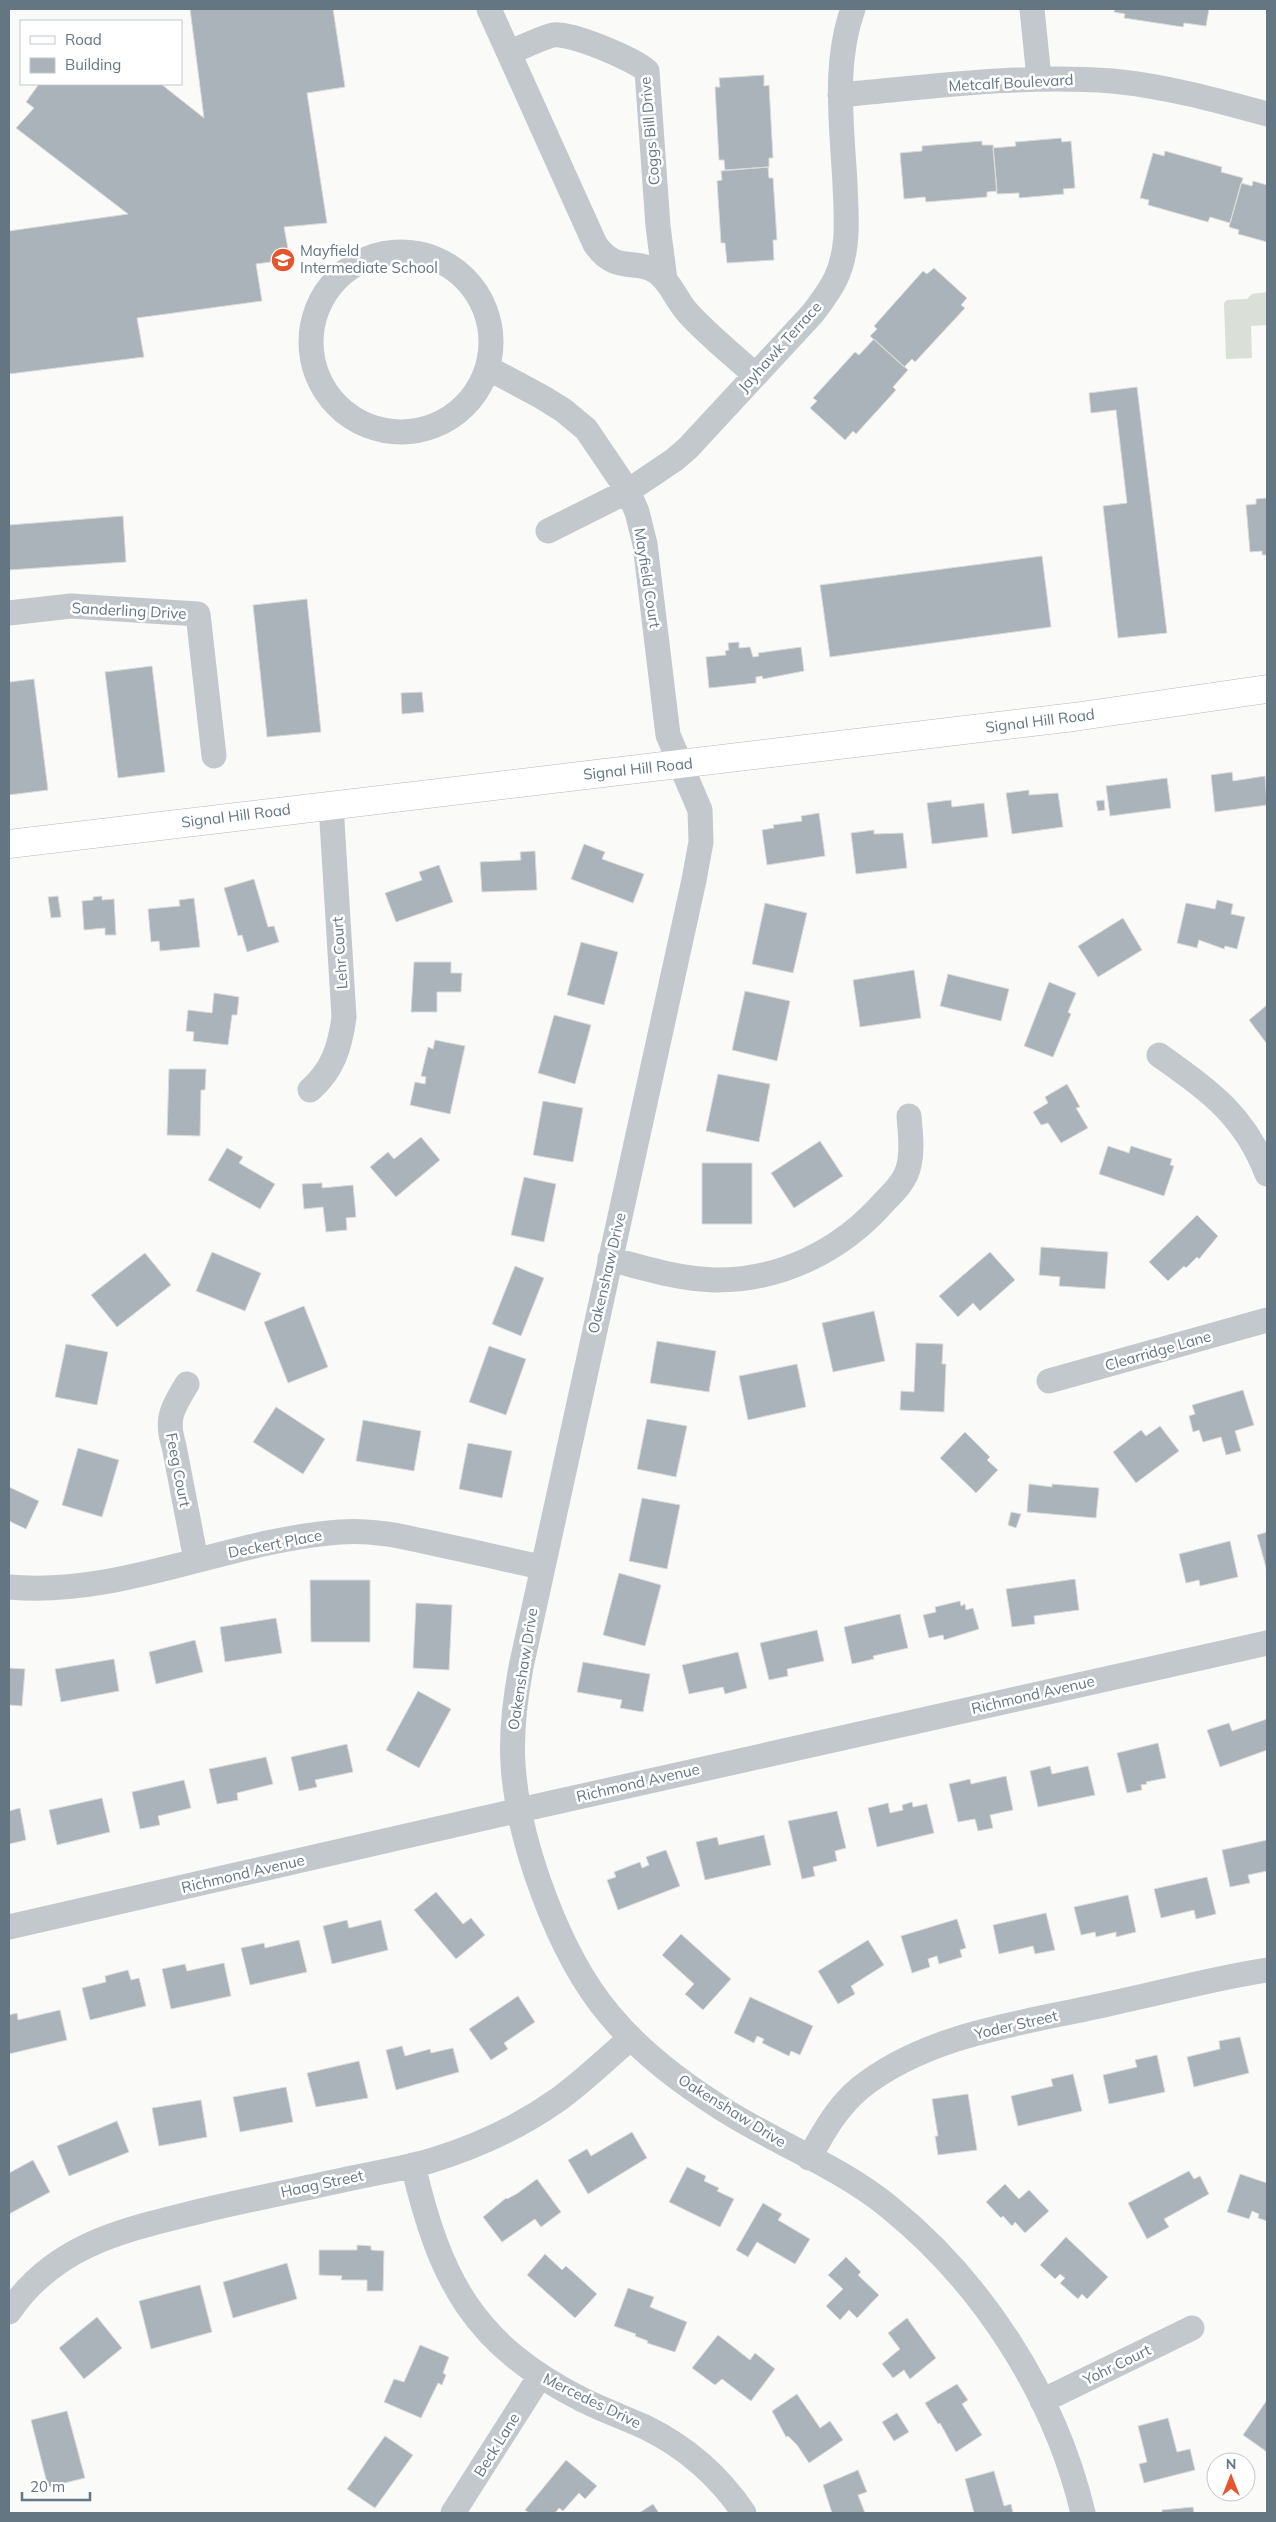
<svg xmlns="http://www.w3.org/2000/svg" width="1276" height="2522" font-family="Mulish,sans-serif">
  <rect width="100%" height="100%" fill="#fafaf8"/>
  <!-- green -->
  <path fill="#dadfd7" d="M1267,292v33l-16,1 1,32 -26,1 -2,-56 3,-3 20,-1 5,-5z"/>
  <!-- building -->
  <path fill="#aab3b9" stroke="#dcdcda" d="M190,9h143l12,78 -38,6 20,130 -43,4 4,22 -10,12 -22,3 6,37 -125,17 7,39 -135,17v-143l119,-17 -112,-86 18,-20 -8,-6 13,-18h122l43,34z
    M1115,9h94l-3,17 -22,-3 -1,4 -59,-9 1,-4 -11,-2z
    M764,75v11l5,-1 4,73h-4v9l-44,3 -1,-10h-5l-4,-73h5l-1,-9z
    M1061,138l1,4 9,-1 4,47 -12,1 1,5 -45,4v-5l-22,1 -4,-46 23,-2 -1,-4z
    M982,141v4h11l4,46 -10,1v5l-61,5 -1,-5 -21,2 -4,-46 22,-2v-5z
    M1165,151l57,16 -1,5 22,6 -13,45 -20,-6 -2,5 -60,-17 1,-5 -9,-2 13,-45 11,3z
    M768,167l1,11h4l4,62h-4l1,20 -47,3 -2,-20h-4l-4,-62 5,-1 -1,-9z
    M1253,181l14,4v57l-29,-8 1,-4 -10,-3 12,-44 11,3z
    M934,268l33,30 -6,7 4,3 -50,54 -3,-3 -8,8 -34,-31 7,-7 -3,-3 49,-55 4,3z
    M874,339l34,31 -15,17 3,3 -40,44 -3,-3 -8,9 -35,-32 7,-7 -4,-3 42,-46 4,3z
    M1137,387l30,246 -49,5 -15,-132 24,-3 -11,-93 -25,3 -2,-20z
    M1267,498v57h-5v-4l-12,1 -4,-47 10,-1v-5z
    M123,516l3,46 -117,8v-45z
    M1042,556l9,71 -221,30 -10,-72z
    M307,599l14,133 -54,5 -14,-132z
    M739,642v6l11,-1 3,10 6,-1 -1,-3 43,-6 3,24 -41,8 -1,-3 -6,1v6l-47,5 -3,-31 20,-2 -1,-4 4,-1 -1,-7z
    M152,666l13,106 -47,6 -13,-106z
    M34,679l14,111 -39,5v-113z
    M422,692l2,20 -22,2 -1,-21z
    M1232,772l1,9 32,-5 2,29 -52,7 -4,-37z
    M1167,778l4,30 -61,8 -4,-30z
    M1029,790v5l29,-2 5,34 -51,7 -6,-41z
    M951,800l1,7 32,-4 4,34 -56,7 -5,-41z
    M1104,800l1,10 -7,1 -2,-10z
    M819,813l6,43 -58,9 -5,-35 12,-2 -1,-3 29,-4 -1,-5z
    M874,830v4l29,-1 4,35 -51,6 -5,-41z
    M584,844l21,8 -3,7 42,15 -11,29 -62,-24z
    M535,851l2,39 -55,2 -2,-30 41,-2 -1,-8z
    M439,865l14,37 -57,20 -11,-29 37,-13 -3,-8z
    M254,879l14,48 6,-1 5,16 -32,10 -5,-17 -4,1 -14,-48z
    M58,896l3,21 -10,1 -3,-21z
    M102,896v4l12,-1 2,36h-11v-7l-21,2 -2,-29 11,-1v-3z
    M194,898l6,49 -40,4 -1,-10 -8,1 -3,-33 32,-3 -1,-6z
    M1217,900l16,4 -2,10 14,3 -8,32 -12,-3 -1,3 -25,-9 -2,8 -20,-5 9,-40 29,6z
    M765,903l42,10 -14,60 -41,-9z
    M1123,918l19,32 -44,27 -20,-31z
    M581,942l37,10 -14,53 -37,-10z
    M414,962h37v11h11l-1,19h-24v20h-26z
    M914,970l7,48 -61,9 -7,-47z
    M948,974l61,15 -8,32 -61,-15z
    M1049,982l27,11 -8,19 3,2 -18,43 -29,-11z
    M745,991l45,10 -13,60 -45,-11z
    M214,993l25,4 -2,18h-5l-4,30 -35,-4 1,-9 -8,-1 2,-21 24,3z
    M1267,1005v39l-18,-24z
    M554,1015l37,10 -16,59 -37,-11z
    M435,1040l30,6 -15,68 -40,-9 5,-23 10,2 1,-7 -5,-1 7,-29 5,2z
    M169,1069h37l-1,21h-4l-1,46 -33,-1z
    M718,1074l52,10 -11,58 -53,-11z
    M1067,1084l13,23 -4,1 12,20 -27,15 -13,-20 -7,2 -8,-13 15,-9 -3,-6z
    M543,1101l40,7 -10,54 -40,-7z
    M421,1137l19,23 -44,37 -26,-30 18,-15 6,7z
    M820,1141l23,35 -49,32 -23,-35z
    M1108,1146l21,7 2,-7 41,13 -2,6 4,1 -10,30 -65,-22z
    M227,1148l16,9 -4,6 36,21 -15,25 -52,-29z
    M702,1163h50v61h-50z
    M524,1177l32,7 -12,58 -33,-7z
    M322,1183v5l31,-3 3,32 -10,1 1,12 -21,2 -3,-25 -19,2 -2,-25z
    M1197,1215l21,21 -19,23 -2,-2 -11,11 -2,-2 -16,15 -19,-19z
    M1041,1247l67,5 -3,37 -46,-3 1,-9 -21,-2z
    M212,1252l49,21 -16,38 -49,-20z
    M990,1252l25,28 -35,31 -7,-8 -15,14 -19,-21z
    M145,1253l26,32 -54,42 -26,-32z
    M515,1266l29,12 -23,58 -29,-12z
    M304,1306l24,61 -40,16 -24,-61z
    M874,1311l11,50 -52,11 -11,-49z
    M657,1341l59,10 -7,41 -59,-9z
    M916,1343l27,1 -1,20h4l-2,48 -44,-2 1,-19 13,1z
    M66,1344l42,8 -11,53 -42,-8z
    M489,1346l37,13 -20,56 -37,-13z
    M797,1364l9,43 -58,13 -9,-44z
    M1243,1390l11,35 -19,6 6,20 -15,4 -5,-18 -18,5 -4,-12 -6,2 -4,-16 6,-2 -3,-9z
    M276,1407l49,32 -22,35 -50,-32z
    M647,1419l40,7 -11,51 -39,-8z
    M363,1420l58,11 -7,40 -58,-10z
    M1160,1426l19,25 -43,32 -23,-31 28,-22 5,6z
    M965,1432l25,25 -3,3 11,10 -22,23 -36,-35z
    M468,1443l44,8 -10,47 -43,-9z
    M78,1448l41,12 -17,57 -40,-12z
    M1029,1484l23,3v-3l47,4 -3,30 -69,-6z
    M9,1487l30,14 -13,28 -17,-8z
    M642,1498l38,7 -13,64 -38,-8z
    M1011,1512l10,2 -5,14 -8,-3z
    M1267,1532v39l-10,-36z
    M1230,1541l8,36 -38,9 -1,-6 -13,3 -7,-29z
    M619,1573l42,12 -16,61 -42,-11z
    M1075,1579l4,31 -45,6 1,8 -23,3 -6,-38z
    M310,1580h60v62h-59z
    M960,1601l1,5 4,-2 1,6 7,-2 6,21 -35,11 -1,-5 -14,3 -6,-23 13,-3 -1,-5z
    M416,1603l36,2 -3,65 -36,-2z
    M900,1614l8,34 -35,8 1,3 -22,5 -8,-37z
    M276,1618l6,35 -57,9 -5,-35z
    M817,1630l7,31 -37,8 1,7 -19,4 -9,-37z
    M195,1640l8,32 -47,12 -7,-32z
    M738,1652l9,36 -22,6 -2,-7 -34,7 -7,-29z
    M114,1659l5,32 -58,11 -6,-33z
    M583,1662l67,12 -7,38 -23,-4 2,-8 -45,-8z
    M9,1668l16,1 -3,37 -13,-1z
    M418,1691l33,18 -32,59 -33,-18z
    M1267,1719v31l-47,17 -13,-37 22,-7 3,8z
    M1158,1743l8,35 -20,4 1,2 -6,1 1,5 -15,3 -10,-40z
    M347,1744l6,28 -38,8 2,7 -18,4 -8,-34z
    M266,1757l7,27 -36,9 1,7 -21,4 -8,-35z
    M1050,1766l2,8 36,-8 7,29 -57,12 -8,-36z
    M1006,1776l7,34 -23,5 3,13 -15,3 -3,-12 -17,3 -9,-38 21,-5 1,5z
    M184,1780l7,28 -33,8 2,9 -20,4 -8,-37z
    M102,1798l8,34 -53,13 -8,-35z
    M912,1802l1,5 14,-3 7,29 -57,14 -9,-39 20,-5 2,10 13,-3 -1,-5z
    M20,1808l6,32 -17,4v-33z
    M837,1811l9,37 -11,3 2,10 -24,6 2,9 -13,3 -14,-58z
    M764,1835l7,30 -66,15 -9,-38 21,-5 2,8z
    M1267,1840v31l-19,4 2,8 -20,4 -8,-37z
    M666,1850l14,36 -62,24 -11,-30 9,-3 -2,-5 26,-10 2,6 7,-3 -3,-8z
    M1207,1877l9,37 -20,5 -2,-9 -33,8 -7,-29z
    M436,1892l27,32 8,-6 14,17 -29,24 -42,-49z
    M1128,1895l8,37 -20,5v-5l-20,5 -1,-5 -14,3 -7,-28z
    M1046,1913l9,37 -20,4 -2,-8 -34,8 -6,-29z
    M957,1919l9,29 -6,2 2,7 -23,7 -2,-8 -9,3 2,8 -18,6 -11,-37z
    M347,1920l2,8 32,-8 7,30 -56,14 -9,-38z
    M681,1934l50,45 -28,31 -18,-16 9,-10 -32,-29z
    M299,1940l8,32 -57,13 -9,-37 23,-5 1,5z
    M868,1940l16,25 -33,21 4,8 -17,10 -20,-33z
    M224,1963l7,33 -60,13 -9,-40 23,-5 2,7z
    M128,1970l3,10 8,-2 7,28 -56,14 -8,-32 24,-6 -1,-6z
    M518,1996l17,26 -31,21 4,6 -17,11 -22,-31z
    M750,1997l63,29 -13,29 -9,-4 -2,5 -27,-13 2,-4 -7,-3 -3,7 -20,-10z
    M60,2010l7,30 -58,14v-39l8,-2 1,7z
    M1240,2037l9,36 -55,14 -7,-30 33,-8 -1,-8z
    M402,2046l3,10 25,-7 1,4 22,-5 6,24 -63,18 -10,-40z
    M1157,2055l8,37 -56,12 -6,-29 34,-8 -2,-7z
    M359,2061l9,37 -52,9 -9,-34z
    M1073,2074l9,37 -64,15 -7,-30 42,-10 -2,-7z
    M286,2087l7,35 -53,10 -7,-35z
    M968,2094l9,56 -39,5 -3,-19h3l-6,-37z
    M201,2100l6,37 -48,9 -7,-38z
    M117,2121l12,31 -60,24 -12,-30z
    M632,2132l15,26 -59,36 -20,-34 19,-11 4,7z
    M33,2160l17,32 -41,22v-41z
    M687,2167l19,9 -2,5 15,7 -2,3 17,8 -14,28 -51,-25z
    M1189,2171l5,8 6,-3 9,18 -45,25 5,8 -22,12 -19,-36z
    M1240,2174l27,9v38l-9,-3 1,-4 -7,-3 -3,8 -22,-7z
    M537,2179l24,33 -20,15 -6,-8 -33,23 -19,-25 23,-19 1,1 11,-6z
    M1005,2184l14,15 10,-9 20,21 -24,22 -10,-11 -3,4 -9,-10 -2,2 -15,-16z
    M763,2203l19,11 -4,6 32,19 -15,25 -38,-22 -9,15 -12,-7z
    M1066,2237l42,40 -21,22 -5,-5 -4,5 -18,-16 5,-5 -5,-4 -5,5 -15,-14z
    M357,2245l14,1v4l13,1 -1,40h-16v-11h-26l1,-4 -23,-1v-25h38z
    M545,2254l17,16 4,-4 31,28 -22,24 -48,-43z
    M846,2257l15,15 -3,3 21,20 -22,23 -8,-8 -9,10 -14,-14 17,-17 -15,-14z
    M287,2263l10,36 -64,19 -10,-36z
    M200,2285l12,47 -61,17 -12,-48z
    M628,2288l26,9 -4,10 37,15 -12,30 -28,-9 1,-2 -13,-5 1,-2 -22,-8z
    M97,2317l25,31 -38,31 -25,-31z
    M907,2318l29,40 -26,21 -6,-9 -11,8 -11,-14 18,-15 -12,-16z
    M718,2335l32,25 5,-7 20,16 -24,32 -29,-22 -7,6 -23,-17z
    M420,2345l29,12 -6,16 3,2 -4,10 -4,-2 -17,35 -37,-16 10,-23 10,3z
    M957,2384l11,16 -6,4 20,31 -26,17 -16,-29 -2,1 -13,-21z
    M797,2394l23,34 10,-7 13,19 -34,23 -12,-18 -9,-9 -2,1 -14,-26z
    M1267,2400v52l-24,-17z
    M67,2411l18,67 -37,9 -17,-67z
    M897,2413l12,19 -15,9 -12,-19z
    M1168,2418l9,34 13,-3 5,21 -51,13 -5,-19 8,-2 -9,-36z
    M385,2436l28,19 -38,53 -28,-19z
    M566,2460l31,26 -12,13 -6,-6 -16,18 -4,-3 -4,5h-26l-4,-3z
    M858,2470l9,22 -9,3 7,18h-33l-9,-28z
    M994,2471l10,35 7,-2 2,9h-39l-9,-34z
    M653,2504l6,9h-20z
    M1193,2507l1,6h-32v-3z"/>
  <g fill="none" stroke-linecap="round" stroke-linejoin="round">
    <!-- major casing -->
    <g stroke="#b5babe" stroke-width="29">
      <path id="major" d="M9,844l1065,-127 193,-28"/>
    </g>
    <!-- minor -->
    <path stroke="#c3c8cc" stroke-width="25" d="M489,9l106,235c21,31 41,13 63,29 13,10 19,28 30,40 20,22 45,42 67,62
      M1032,9l7,69
      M509,53c14,-6 29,-14 44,-18 17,-3 81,24 94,36l11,155 7,54
      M840,95c90,-8 182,-21 272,-14 53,5 104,19 155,33
      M311 342a90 90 0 1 1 180 0a90 90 0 1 1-180 0Z
      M488,368l54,29 21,13 23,19 42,62 9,21 8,32 23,191 32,75 1,32 -7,38 -173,787c-6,32 -10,65 -8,97 5,78 46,191 96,250 31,38 71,68 112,94 54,35 118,58 168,99 94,76 166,188 194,306
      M548,531l80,-40 46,-31 14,-12 125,-135c8,-11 17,-22 23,-35 14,-30 10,-63 9,-94 -3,-58 -12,-120 8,-175
      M9,613l62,-7 127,8 16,142
      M1159,1055c50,36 85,59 108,119
      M310,1090c23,-20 30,-43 34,-73l-13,-212
      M610,1259c34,9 68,20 104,21 66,1 127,-29 170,-78 11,-11 22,-22 25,-37 4,-17 1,-33 0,-49
      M1049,1381l218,-61
      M187,1384c-14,23 -22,34 -13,62l22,114
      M9,1587c113,10 219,-47 331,-55 34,-3 69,6 101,13 34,7 67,15 100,22
      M9,1927l511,-117 747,-167
      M809,2158c14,-25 28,-51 51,-70 69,-55 165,-65 248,-84 53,-11 106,-26 159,-34
      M413,2165c27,116 61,180 170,235 20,10 42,18 62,27 41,20 74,49 99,86
      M9,2312c47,-69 116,-82 192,-101 50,-12 101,-22 151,-33 27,-6 55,-10 81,-18 45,-14 88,-34 126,-61 25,-18 48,-41 72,-61
      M1042,2401l150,-73
      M453,2513l87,-137"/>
    <!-- major -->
    <use href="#major" stroke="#fff" stroke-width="28"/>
  </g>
  <!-- icons -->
  <defs>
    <g id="school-disc" transform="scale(1.25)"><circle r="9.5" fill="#e4572e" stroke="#fff"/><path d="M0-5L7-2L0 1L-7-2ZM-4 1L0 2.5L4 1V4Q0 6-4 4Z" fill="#fff"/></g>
  </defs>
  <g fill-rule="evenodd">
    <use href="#school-disc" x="283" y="260"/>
  </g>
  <g text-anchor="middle" stroke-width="5" stroke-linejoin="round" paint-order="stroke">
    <!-- street labels -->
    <g font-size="15" fill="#657683" stroke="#fff">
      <text transform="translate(1011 83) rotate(-3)" y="5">Metcalf Boulevard</text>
      <text transform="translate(650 131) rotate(-95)" y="5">Coggs Bill Drive</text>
      <text transform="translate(780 347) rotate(-48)" y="5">Jayhawk Terrace</text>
      <text transform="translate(647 578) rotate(81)" y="5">Mayfield Court</text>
      <text transform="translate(129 611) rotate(3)" y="5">Sanderling Drive</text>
      <text transform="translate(1040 721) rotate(-7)" y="5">Signal Hill Road</text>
      <text transform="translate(638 769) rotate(-6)" y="5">Signal Hill Road</text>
      <text transform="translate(236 816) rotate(-7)" y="5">Signal Hill Road</text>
      <text transform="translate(340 953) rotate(-94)" y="5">Lehr Court</text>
      <text transform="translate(607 1273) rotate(-77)" y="5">Oakenshaw Drive</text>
      <text transform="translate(1158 1351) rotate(-16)" y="5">Clearridge Lane</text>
      <text transform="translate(178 1470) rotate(79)" y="5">Feeg Court</text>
      <text transform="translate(275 1544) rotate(-11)" y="5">Deckert Place</text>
      <text transform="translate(523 1669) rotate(-81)" y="5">Oakenshaw Drive</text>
      <text transform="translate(1033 1695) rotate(-13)" y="5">Richmond Avenue</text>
      <text transform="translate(638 1783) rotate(-13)" y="5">Richmond Avenue</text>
      <text transform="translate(243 1874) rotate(-13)" y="5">Richmond Avenue</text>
      <text transform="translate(1016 2025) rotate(-13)" y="5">Yoder Street</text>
      <text transform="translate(732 2111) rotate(32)" y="5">Oakenshaw Drive</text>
      <text transform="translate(322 2184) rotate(-12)" y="5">Haag Street</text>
      <text transform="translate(1117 2365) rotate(-26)" y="5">Yohr Court</text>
      <text transform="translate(592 2401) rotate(26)" y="5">Mercedes Drive</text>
      <text transform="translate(497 2445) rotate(-58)" y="5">Beck Lane</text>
    </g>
    <!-- poi labels -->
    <g font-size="15" fill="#657683" stroke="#fff" text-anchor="start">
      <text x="300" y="256">Mayfield<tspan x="300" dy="17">Intermediate School</tspan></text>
    </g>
  </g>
  <!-- border -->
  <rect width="1276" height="2522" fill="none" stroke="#657683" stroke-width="20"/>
  <!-- legend -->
  <rect x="20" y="20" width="162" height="65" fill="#ffffff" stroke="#c1c8cd"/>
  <rect x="30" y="36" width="25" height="8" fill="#ffffff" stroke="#c1c8cd"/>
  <text x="65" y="45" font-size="15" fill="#657683">Road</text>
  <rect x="30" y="58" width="25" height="15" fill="#aab3b9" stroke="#c1c8cd"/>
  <text x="65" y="70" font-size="15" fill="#657683">Building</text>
  <!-- north arrow -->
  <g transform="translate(1231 2477)"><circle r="24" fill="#ffffff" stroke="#c1c8cd"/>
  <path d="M0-4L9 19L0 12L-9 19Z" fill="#e4572e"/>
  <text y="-8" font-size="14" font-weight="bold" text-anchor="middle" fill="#657683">N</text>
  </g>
  <!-- scale -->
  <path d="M22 2492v8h68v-8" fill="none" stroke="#657683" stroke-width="2.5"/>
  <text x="30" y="2492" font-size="15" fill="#657683" stroke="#ffffff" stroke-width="4" paint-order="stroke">20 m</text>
</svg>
